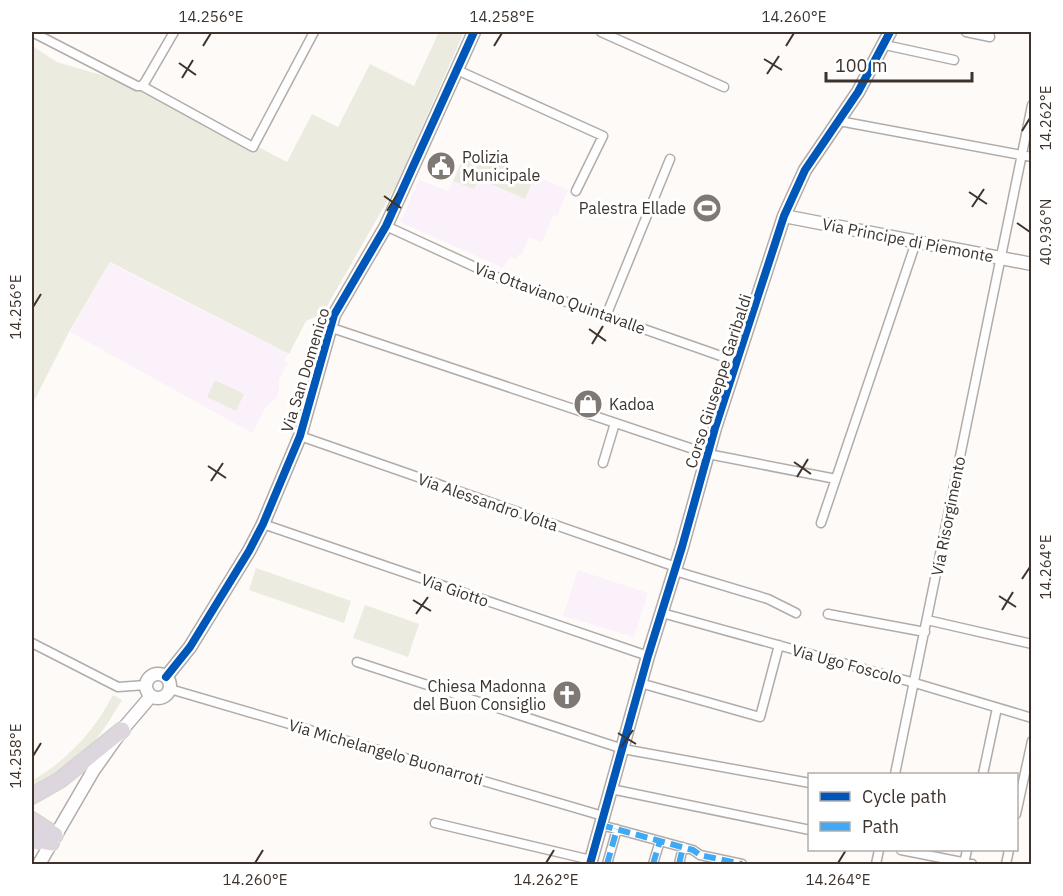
<svg xmlns="http://www.w3.org/2000/svg" width="1063" height="896" font-family="'IBM Plex Sans',sans-serif">
  <rect width="100%" height="100%" fill="#fdfaf8"/>
  <!-- education -->
  <path fill="#fbf1fb" d="M536,176l32,14 -11,26 -4,-1 -11,27 -13,-5 -7,18 -3,-1 -3,5 -6,-2 -7,11 -103,-46 19,-42 29,11 5,-10 21,8 4,-10 47,20z
    M110,263l178,91 -4,7 4,2 -9,17v12l-3,6 -10,9 -14,26 -182,-101z
    M578,570l70,23 -14,44 -71,-21z"/>
  <!-- green -->
  <path fill="#ebecdf" d="M439,32h25l-67,152 -74,129 -17,8 -17,33 -179,-92 -41,70 -37,73v-359l25,16 88,26 142,74 25,-48 26,13 32,-63 44,22z
    M467,148l67,31 -9,20 -46,-20 -5,10 -21,-8z
    M215,380l29,14 -8,17 -29,-14z
    M256,568l95,33 -7,22 -95,-33z
    M365,605l54,19 -11,33 -55,-19z
    M113,695l9,5c-15,25 -31,50 -54,67 -11,9 -24,16 -36,23v-9c37,-23 60,-47 81,-86z"/>
  <g fill="none" stroke-linecap="round" stroke-linejoin="round">
    <!-- street casing -->
    <g stroke="#b2aca9" stroke-width="11">
      <path id="street" d="M32,32l105,54h5l3,-4 29,-50
        M601,32l123,55
        M966,32l24,5
        M885,45l69,15
        M457,70l146,66 -27,55
        M142,86l111,61 61,-115
        M839,121l193,36
        M386,226l115,53 237,83
        M606,316l64,-157
        M329,327l379,127 128,25
        M300,436l376,131
        M603,463l12,-40
        M821,523l95,-281
        M263,524l385,132
        M675,571l93,28 28,14
        M662,613l253,70 117,35
        M828,614l97,18
        M927,620l105,24
        M32,643l86,44 28,-2
        M357,662l266,87 187,34
        M640,683l120,34 19,-72
        M170,689l433,127
        M895,774l137,-669
        M983,774l14,-66
        M611,789l199,41
        M1016,814l16,-73
        M435,823l156,37
        M601,825l92,25 7,5 42,9
        M901,850l71,14
        M607,864l10,-35
        M653,864l7,-23
        M679,864l4,-17
        M876,864l3,-14
        M964,864l3,-14
        M1006,864l3,-14"/>
    </g>
    <!-- secondary casing -->
    <g stroke="#b2aca9" stroke-width="15">
      <path id="secondary" d="M784,216l248,48
        M146 686a12 12 0 1 1 24 0a12 12 0 1 1-24 0Z
        M166,677l24,-30 59,-96 14,-27 37,-88 34,-121 52,-89 88,-194
        M39,864l54,-93 29,-41 29,-34
        M590,864l58,-208 34,-109 33,-119 69,-212 21,-46 53,-78 32,-60"/>
    </g>
    <!-- highway casing -->
    <g stroke="#d7d5d2" stroke-width="18">
      <path id="highway" d="M32,796l28,-16 62,-50
        M32,820l23,15
        M32,839l19,4"/>
    </g>
    <!-- street -->
    <use href="#street" stroke="#fffefe" stroke-width="8"/>
    <!-- secondary -->
    <use href="#secondary" stroke="#fffefe" stroke-width="12"/>
    <!-- highway -->
    <use href="#highway" stroke="#ded6de" stroke-width="15"/>
    <!-- quiet -->
    <path stroke="#3fa9f5" stroke-width="6" stroke-dasharray="12 6" stroke-linecap="butt" d="M601,825l92,25 7,5 42,9
      M607,864l10,-35
      M653,864l7,-23
      M679,864l4,-17"/>
    <!-- cycleway casing -->
    <g stroke="#fff" stroke-width="11">
      <path id="cycleway" d="M166,677l24,-30 59,-96 14,-27 37,-88 34,-121 52,-89 88,-194
        M590,864l58,-208 34,-109 33,-119 69,-212 21,-46 53,-78 32,-60"/>
    </g>
    <!-- cycleway -->
    <use href="#cycleway" stroke="#0057b8" stroke-width="8"/>
  </g>
  <!-- ticks -->
  <path fill="none" stroke="#3d332c" stroke-width="2" d="M203,46l8,-13M494,46l8,-13M786,46l8,-13M764,59l18,11M179,63l17,12M767,74l12,-18M182,78l11,-18M1022,131l8,-13M969,192l18,12M384,196l17,12M972,207l12,-18M387,211l11,-18M1017,223l13,9M33,307l8,-13M589,329l17,12M592,344l11,-18M794,462l17,12M208,466l18,12M797,477l11,-18M211,481l12,-18M1022,579l8,-12M999,596l17,11M413,600l18,11M1002,610l11,-18M416,614l12,-17M618,733l18,11M621,747l12,-17M33,756l8,-13M255,863l8,-13M546,863l8,-13M838,863l8,-13"/>
  <!-- icons -->
  <defs>
    <g id="civic-disc" transform="scale(1.5)"><circle r="9.5" fill="#807973" stroke="#fff"/><path d="M-.6-6.5H3V-4.5H.6V-3L4-1V1h2V6H-6V1h2V-1L-.6-3ZM-1.2 2.5V6h2.4V2.5Z" fill="#fff"/></g>
    <g id="stadium-disc" transform="scale(1.5)"><circle r="9.5" fill="#807973" stroke="#fff"/><path d="M0-5a6.5 5 0 1 0 0 10a6.5 5 0 1 0 0-10ZM-3.5-1.8h7v3.6h-7Z" fill="#fff"/></g>
    <g id="shop-disc" transform="scale(1.5)"><circle r="9.5" fill="#807973" stroke="#fff"/><path d="M-5-2.5h2.3a2.7 3.5 0 0 1 5.4 0H5L5.5 6h-11ZM-1.5-2.5h3a1.5 2.3 0 0 0-3 0Z" fill="#fff"/></g>
    <g id="church-disc" transform="scale(1.5)"><circle r="9.5" fill="#807973" stroke="#fff"/><path d="M-1.2-6h2.4v3.5h3.3v2.4h-3.3V6h-2.4V-.1h-3.3v-2.4h3.3Z" fill="#fff"/></g>
  </defs>
  <g fill-rule="evenodd">
    <use href="#civic-disc" x="441" y="166"/>
    <use href="#stadium-disc" x="707" y="208"/>
    <use href="#shop-disc" x="588" y="404"/>
    <use href="#church-disc" x="567" y="695"/>
  </g>
  <g text-anchor="middle" stroke-width="6" stroke-linejoin="round" paint-order="stroke">
    <!-- poi labels -->
    <g font-size="16" fill="#3d332c" stroke="#fff" text-anchor="start">
      <text x="462" y="163">Polizia<tspan x="462" dy="18">Municipale</tspan></text>
      <text x="686" y="214" text-anchor="end">Palestra Ellade</text>
      <text x="609" y="410">Kadoa</text>
      <text x="546" y="692" text-anchor="end">Chiesa Madonna<tspan x="546" dy="18">del Buon Consiglio</tspan></text>
    </g>
    <!-- street labels -->
    <g font-size="16" fill="#3d332c" stroke="#fff">
      <text transform="translate(908 240) rotate(11)" y="6">Via Principe di Piemonte</text>
      <text transform="translate(560 298) rotate(20)" y="6">Via Ottaviano Quintavalle</text>
      <text transform="translate(305 370) rotate(-73)" y="6">Via San Domenico</text>
      <text transform="translate(718 381) rotate(-72)" y="6">Corso Giuseppe Garibaldi</text>
      <text transform="translate(488 502) rotate(19)" y="6">Via Alessandro Volta</text>
      <text transform="translate(948 516) rotate(-79)" y="6">Via Risorgimento</text>
      <text transform="translate(455 590) rotate(19)" y="6">Via Giotto</text>
      <text transform="translate(847 664) rotate(15)" y="6">Via Ugo Foscolo</text>
      <text transform="translate(386 752) rotate(16)" y="6">Via Michelangelo Buonarroti</text>
    </g>
  </g>
  <!-- border -->
  <rect width="1063" height="896" fill="none" stroke="#ffffff" stroke-width="66"/>
  <!-- legend -->
  <rect x="808" y="773" width="210" height="78" fill="#ffffff" stroke="#b1adab" stroke-width="1.5"/>
  <rect x="820" y="792" width="30" height="9" fill="#0057b8" stroke="#b1adab" stroke-width="1.5"/>
  <text x="862" y="803" font-size="18" fill="#3d332c">Cycle path</text>
  <rect x="820" y="822" width="30" height="9" fill="#3fa9f5" stroke="#b1adab" stroke-width="1.5"/>
  <text x="862" y="833" font-size="18" fill="#3d332c">Path</text>
  <!-- scale -->
  <path d="M826 72v9h146v-9" fill="none" stroke="#3d332c" stroke-width="3"/>
  <text x="835" y="72" font-size="18" fill="#3d332c" stroke="#ffffff" stroke-width="4.5" paint-order="stroke">100 m</text>
  <rect x="33" y="33" width="997" height="830" fill="none" stroke="#3d332c" stroke-width="2"/>
  <g font-size="15" text-anchor="middle" fill="#3d332c">
    <text x="211" y="22">14.256°E</text>
    <text x="502" y="22">14.258°E</text>
    <text x="794" y="22">14.260°E</text>
    <text transform="translate(1046 118) rotate(-90)" y="5">14.262°E</text>
    <text transform="translate(1046 232) rotate(-90)" y="5">40.936°N</text>
    <text transform="translate(16 307) rotate(-90)" y="5">14.256°E</text>
    <text transform="translate(1046 567) rotate(-90)" y="5">14.264°E</text>
    <text transform="translate(16 756) rotate(-90)" y="5">14.258°E</text>
    <text x="255" y="885">14.260°E</text>
    <text x="546" y="885">14.262°E</text>
    <text x="838" y="885">14.264°E</text>
  </g>
</svg>
